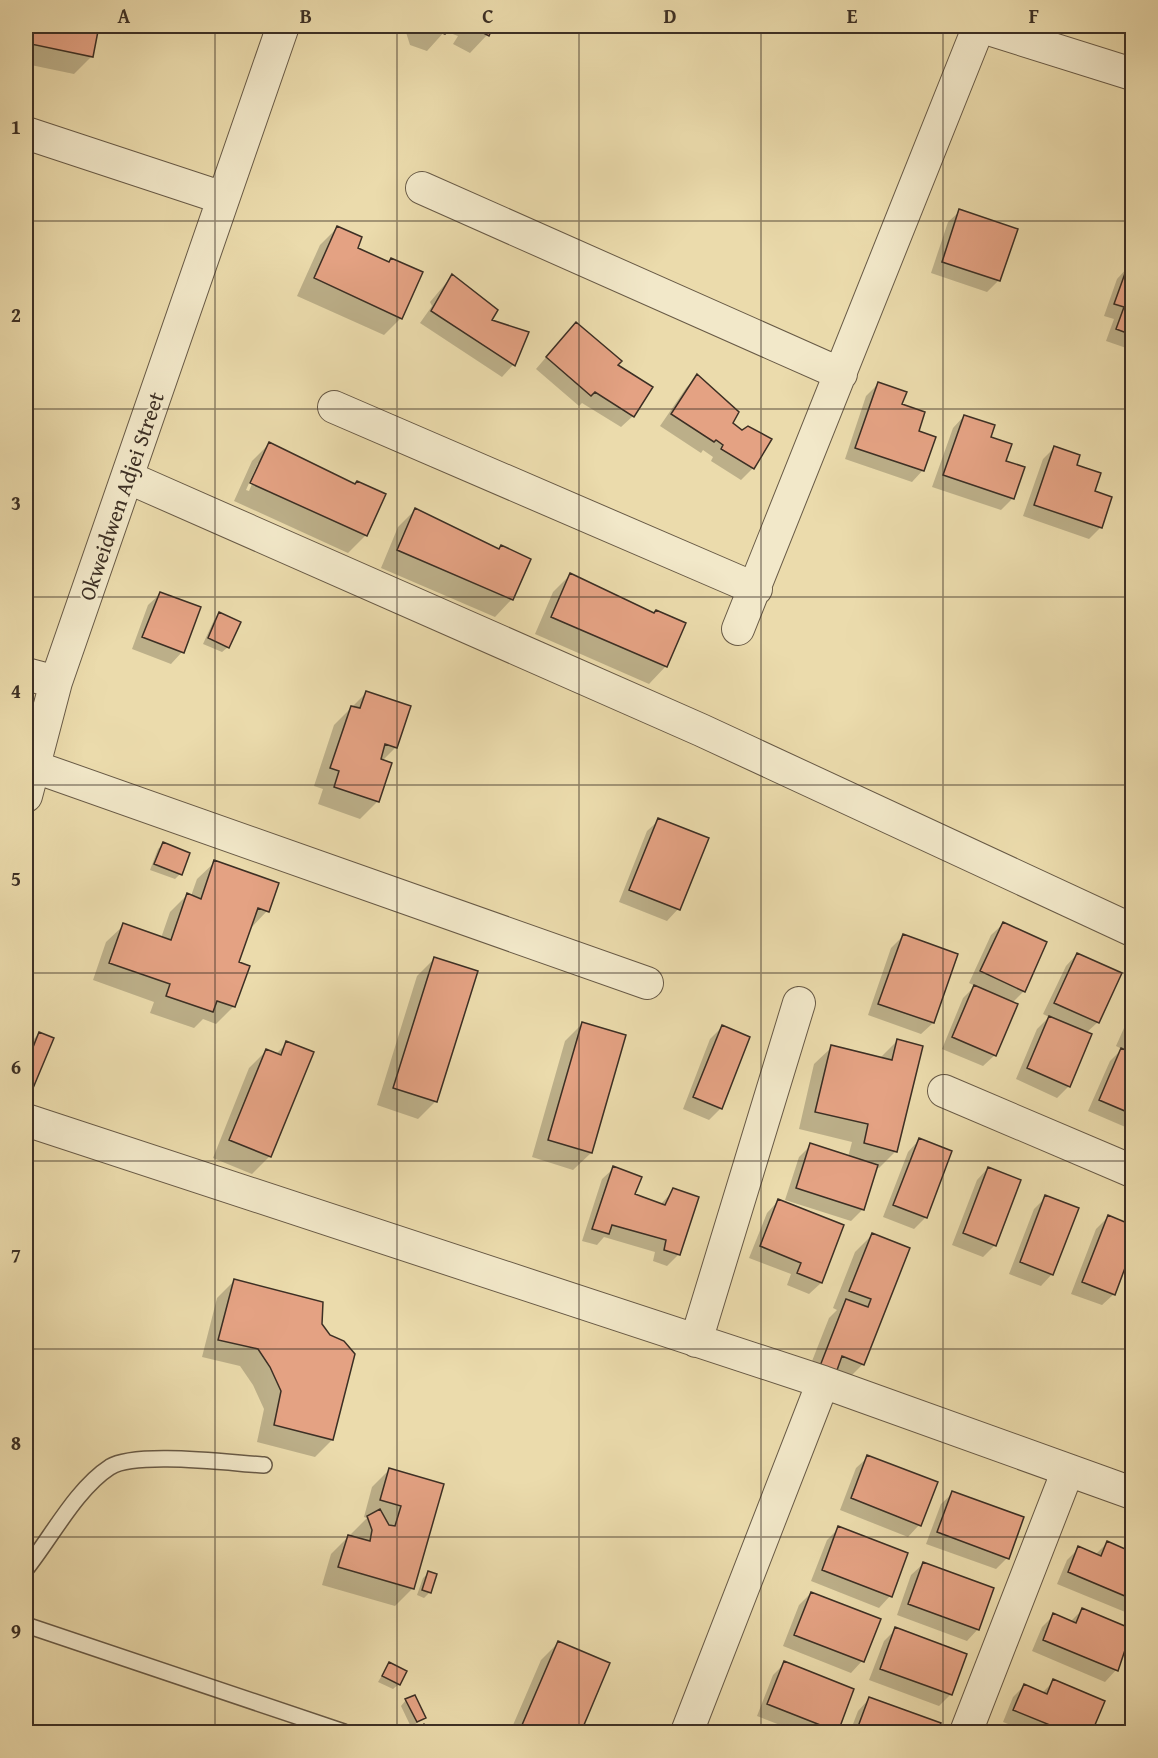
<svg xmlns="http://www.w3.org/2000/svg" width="1158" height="1758" font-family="'Gentium Book Plus',serif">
  <rect width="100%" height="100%" fill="#ebdbac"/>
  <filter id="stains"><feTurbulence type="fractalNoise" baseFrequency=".00333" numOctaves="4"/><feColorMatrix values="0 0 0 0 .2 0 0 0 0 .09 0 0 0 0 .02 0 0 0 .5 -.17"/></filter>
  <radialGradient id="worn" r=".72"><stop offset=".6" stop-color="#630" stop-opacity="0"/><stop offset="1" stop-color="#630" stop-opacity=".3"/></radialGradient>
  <!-- shadow -->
  <path fill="#0003" fill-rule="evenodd" d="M26,26h72l-6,30 -18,18 -48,-10z
    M404,26h87l-4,9 -17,18 -17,-9 5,-8 -13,-5 -18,20 -17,-6z
    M960,211l39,69 -12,12 -56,-19 17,-51z
    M338,227l18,22 32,14 3,-3 10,58 -17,17 -87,-39 23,-51z
    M1128,267l4,2v81l-26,-9 8,-22 -10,-3 13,-37z
    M452,276l38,44 37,13 -14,32 -11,12 -82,-54 12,-17 -2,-4z
    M565,335l51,30 17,51 -12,11 -39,-24 -3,3 -43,-37z
    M697,376l34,48 22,44 -12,12 -30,-19 2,-4 -10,-7 -2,3 -41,-27 26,-38z
    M878,384l23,21 16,27 6,38 -11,12 -67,-23 21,-63z
    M964,416l25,22 16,24 18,6 -11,31 -11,11 -69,-23 21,-59z
    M269,444l97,91 -18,18 -114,-52 18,-40zM258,463h3l-12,28 -3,-1z
    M1055,447l20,19 18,26 8,35 -12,12 -66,-23 20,-57z
    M415,510l83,40 3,-3 11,52 -17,18 -114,-49 17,-41z
    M570,575l96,91 -17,18 -114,-50 18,-42z
    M160,594l22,58 -11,12 -39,-15 16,-44z
    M219,614l9,33 -6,5 -19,-8 11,-24z
    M366,693l30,54 -14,14 -4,40 -18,18 -42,-15 5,-15 -9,-3 20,-61z
    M659,820l48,19 -29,70 -11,12 -48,-19 28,-71z
    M163,844l17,30 -5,5 -25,-9 8,-21z
    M215,862l52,49 -17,18 -13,34 -3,43 -18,18 -13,-5 -9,9 -44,-15 4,-11 -61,-22 13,-38 18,-17 37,13 9,-26 17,-17 4,1 6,-17z
    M1003,924l21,67 -12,12 -17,52 -12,11 -41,-17 21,-51 12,-12 -6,-3 22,-48z
    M903,936l53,19 -23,68 -12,11 -53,-19 23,-67z
    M1077,954l21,68 -12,11 -17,53 -12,12 -41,-19 21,-50 12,-12 -6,-3 23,-48z
    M434,959l2,142 -18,18 -41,-14 40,-129z
    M1132,1010v116l-2,3 -42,-18 22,-50 12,-12 -6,-3z
    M583,1023l41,13 -33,117 -18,17 -41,-13 33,-116z
    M722,1027l-1,81 -12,12 -26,-11 27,-70z
    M39,1033l-9,59 -4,4v-36l8,-21z
    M897,1041l-1,110 -17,17h-3l-13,41 -12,12 -66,-21 14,-43 12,-12 37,12 4,-15 -53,-13 15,-65 18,-17 48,11z
    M287,1043l-17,113 -18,18 -39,-16 36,-90 17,-17 10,3z
    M919,1140l7,77 -12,12 -31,-12 25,-65z
    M614,1168l19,27 27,10 14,-15 5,64 -12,12 -14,-5 2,-9 -51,-15 -7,8 -15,-4 20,-62z
    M988,1168l7,77 -12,12 -31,-12 25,-65z
    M1046,1197l6,77 -11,12 -32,-12 25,-65z
    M778,1201l64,25 -21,57 -12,11 -22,-9 4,-11 -42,-16 18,-45z
    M1108,1217l24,9v19l-18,49 -12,11 -31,-11 25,-65z
    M872,1235l36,14 -45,115 -17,17 -43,3 26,-66 8,-8 -4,-2 22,-56z
    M234,1281l86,44 12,115 -17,17 -58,-15 7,-33 -11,-24 -13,-19 -38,-9 15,-59z
    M868,1457l51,68 -11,12 -68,-27 16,-42z
    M389,1470l53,15 -29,103 -18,18 -73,-21 9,-31 17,-17 3,1 -1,-3 17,-17 -3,-1 8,-30z
    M953,1493l54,65 -11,11 -70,-25 15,-40z
    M839,1528l51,68 -11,12 -68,-27 16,-41z
    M1107,1543l25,10v59l-2,2 -73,-30 10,-24 12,-12 16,7z
    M923,1564l55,65 -11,12 -70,-26 14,-40z
    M429,1573l1,19 -6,6 -7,-3 6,-17z
    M811,1593l51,68 -11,12 -68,-27 16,-41z
    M1082,1610l50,21 -16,39 -11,12 -73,-31 10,-24 12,-12 16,7z
    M896,1629l55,65 -12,12 -70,-26 15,-39z
    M558,1643l50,21 -28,68h-70l31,-72z
    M785,1663l68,26 -18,43h-37l-41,-16 16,-41z
    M389,1664l10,20 -6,5 -15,-7z
    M1054,1681l49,21 -12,30h-63l-25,-10 10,-25 11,-11 18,7z
    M869,1699l70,25 -3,8h-86l8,-21z
    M406,1700l18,18 -13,9 -10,-21z"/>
  <!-- building -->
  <path fill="#e4a283" stroke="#3c2f24" stroke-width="1.5" d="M26,26h73l-6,31 -67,-14z
    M426,26h24l-5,8z
    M470,26h23l-4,10z
    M959,209l59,20 -18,52 -58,-19z
    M337,226l25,11 -4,11 31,14 2,-4 32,14 -21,47 -88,-41z
    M1128,265l4,2v68l-16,-6 8,-22 -10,-3z
    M452,274l46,36 -6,10 37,12 -14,34 -84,-55z
    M576,322l46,39 -4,4 35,22 -19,30 -39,-25 -4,4 -45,-39z
    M697,374l42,38 -6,11 9,7 6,-4 24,13 -18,30 -33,-20 2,-4 -7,-5 -2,2 -43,-28z
    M878,382l29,10 -5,12 23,8 -6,19 17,6 -12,34 -69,-23z
    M964,415l31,10 -4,12 21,7 -6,17 19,6 -11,32 -71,-24z
    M269,442l86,42 2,-3 29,13 -19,42 -117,-53z
    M1054,446l26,9 -3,10 24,8 -6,18 17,6 -10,31 -68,-23z
    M415,508l84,41 2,-4 30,14 -18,41 -116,-50z
    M570,573l84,40 2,-3 30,13 -19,44 -116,-50z
    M160,592l41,15 -17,46 -42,-16z
    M219,612l22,10 -12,26 -21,-10z
    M366,691l45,15 -14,42 -12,-4 -4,15 11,4 -13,39 -45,-15 5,-16 -9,-3 21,-62 9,2z
    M658,818l51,20 -29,72 -51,-20z
    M163,842l27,11 -8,22 -28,-11z
    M214,860l65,23 -10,29 -11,-4 -19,54 11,4 -15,41 -18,-6 -4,11 -47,-16 4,-12 -61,-21 14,-40 48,17 16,-47 14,6z
    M1003,922l44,20 -22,50 -45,-21z
    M903,934l55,20 -24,69 -56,-19z
    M1077,953l45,20 -23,50 -45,-20z
    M434,957l44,14 -41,131 -44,-14z
    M974,985l44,19 -22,52 -44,-19z
    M1049,1016l43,18 -22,53 -43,-19z
    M582,1022l44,13 -34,118 -44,-13z
    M722,1025l28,12 -28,72 -29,-12z
    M39,1032l15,6 -23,55 -5,-3v-25z
    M897,1039l26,7 -26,106 -33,-9 4,-19 -53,-12 16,-67 61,15z
    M286,1041l28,11 -43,105 -42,-17 37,-91 15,6z
    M1121,1048l11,5v61l-33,-14z
    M919,1138l33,13 -25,67 -34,-13z
    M810,1143l68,22 -14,45 -68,-22z
    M613,1166l29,11 -7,17 30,11 8,-17 26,9 -19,58 -16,-5 2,-10 -54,-15 -3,9 -17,-5z
    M988,1167l33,13 -25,66 -33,-13z
    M1045,1195l34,13 -26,67 -33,-13z
    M778,1199l66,26 -22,58 -25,-10 4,-10 -41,-17z
    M1108,1215l24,10v24l-17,46 -33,-13z
    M872,1233l38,15 -46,117 -22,-9 -6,17 -16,-7 26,-67 22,8 3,-8 -22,-8z
    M234,1279l89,23 -1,22 8,11 14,6 11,13 -22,86 -59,-15 7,-34 -11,-24 -12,-18 -40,-9z
    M867,1455l71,27 -17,44 -70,-28z
    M389,1468l55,16 -30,105 -76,-22 10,-32 22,6 2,-11 -5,-14 13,-7 9,16 6,1 6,-20 -21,-6z
    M952,1491l72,26 -15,42 -72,-27z
    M838,1526l70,27 -16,44 -70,-27z
    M1107,1541l25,11v47l-64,-27 10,-26 23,10z
    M923,1562l71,26 -15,42 -71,-26z
    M428,1571l9,3 -6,19 -9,-3z
    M811,1592l70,27 -17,43 -70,-27z
    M1082,1608l50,21 -14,42 -75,-31 10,-27 23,10z
    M895,1627l72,27 -15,41 -72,-26z
    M558,1641l52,22 -29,69h-62z
    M784,1661l70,28 -16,43 -71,-28z
    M389,1662l18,9 -7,14 -18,-9z
    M1053,1679l52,22 -13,31h-25l-54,-22 11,-26 23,10z
    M415,1695l11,23 -9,4 -12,-23z
    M869,1697l72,26 -4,9h-81z
    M424,1724l10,8h-16z"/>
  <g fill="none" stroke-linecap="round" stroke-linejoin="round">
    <!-- service casing -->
    <g stroke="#685a46" stroke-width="18">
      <path id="service" d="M26,1569c25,-31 50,-80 84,-102 26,-16 120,-4 154,-2
        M26,1625l318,107"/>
    </g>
    <!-- minor casing -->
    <g stroke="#685a46" stroke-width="34">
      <path id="minor" d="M979,26l153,48
        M26,133l197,65
        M422,188l419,186
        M334,407l422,182
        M127,477l574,253 431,200
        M738,629l241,-603
        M26,674l30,8
        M35,767l612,216
        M26,796l30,-114 227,-656
        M944,1091l188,80
        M26,1120l797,262 309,111
        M696,1341l103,-338
        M687,1732l136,-350
        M966,1732l102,-262"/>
    </g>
    <!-- service -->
    <use href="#service" stroke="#f2e8c9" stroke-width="15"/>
    <!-- minor -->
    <use href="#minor" stroke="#f2e8c9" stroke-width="32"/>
  </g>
  <!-- grid -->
  <path fill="none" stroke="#3c2f24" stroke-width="1.5" stroke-opacity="0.55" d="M215,26v1706M397,26v1706M579,26v1706M761,26v1706M943,26v1706M26,221h1106M26,409h1106M26,597h1106M26,785h1106M26,973h1106M26,1161h1106M26,1349h1106M26,1537h1106"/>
  <g text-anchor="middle" stroke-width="5" stroke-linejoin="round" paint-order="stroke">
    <!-- street labels -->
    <g font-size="22" fill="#3c2f24" stroke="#f2e8c9">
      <text transform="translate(121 496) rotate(-71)" y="8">Okweidwen Adjei Street</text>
    </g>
  </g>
  <!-- margin -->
  <rect width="1158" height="1758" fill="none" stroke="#ebdbac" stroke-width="66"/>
  <rect x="33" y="33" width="1092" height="1692" fill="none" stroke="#3c2f24" stroke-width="2"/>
  <g font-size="20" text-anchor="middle" font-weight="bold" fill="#3c2f24">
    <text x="124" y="23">A</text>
    <text x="306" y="23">B</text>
    <text x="488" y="23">C</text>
    <text x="670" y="23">D</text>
    <text x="852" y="23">E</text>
    <text x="1034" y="23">F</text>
    <text x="16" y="134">1</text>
    <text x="16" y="322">2</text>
    <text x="16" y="510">3</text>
    <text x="16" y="698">4</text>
    <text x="16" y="886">5</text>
    <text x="16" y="1074">6</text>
    <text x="16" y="1262">7</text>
    <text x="16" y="1450">8</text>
    <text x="16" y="1638">9</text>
  </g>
  <rect width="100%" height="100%" filter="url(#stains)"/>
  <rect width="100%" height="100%" fill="url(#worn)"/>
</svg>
